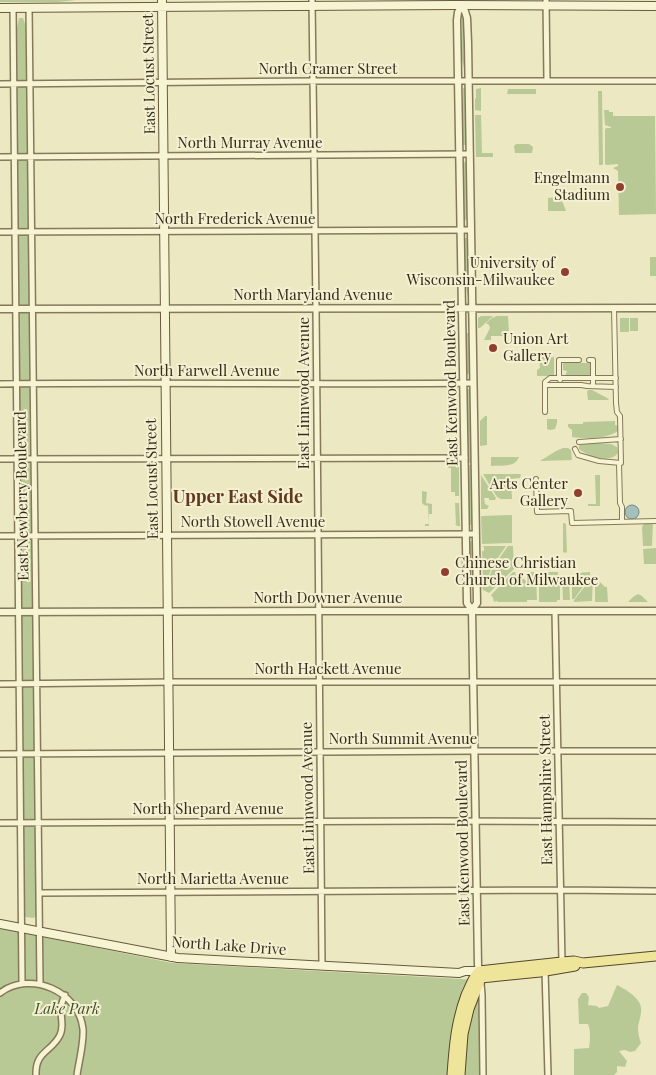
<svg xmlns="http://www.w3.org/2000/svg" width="656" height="1075" font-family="'Playfair Display',serif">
  <rect width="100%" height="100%" fill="#ece8c2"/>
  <!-- green -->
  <path fill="#b9c996" d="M0,0h76l-17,2h-59z
    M462,14h2l2,57h-1l-4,-14z
    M19,18h4l3,9 10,888 -2,3 -9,-1 -1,-2 -8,-882z
    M463,88h2l3,14 -1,42 -1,1h-3z
    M481,88v23l-6,-1v-11l1,-1v-9z
    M508,89h28v5h-29z
    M598,91h4l1,73 -1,1h-3z
    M604,110h5v2h4v4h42l1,98 -37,1 -1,-44 -5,-3 5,-2v-2l-11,1 -2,-1v-34l1,-2h5v-1l-6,-2z
    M475,115h6l1,38h11v4h-17z
    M516,144h13l4,3 -1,6h-17l-1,-7z
    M464,162h2l3,15v37l-3,6h-2z
    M558,197l5,6 3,8h-18v-13z
    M465,238h2l3,14v45h-2l-3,-14z
    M650,257h6v19h-6z
    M481,316h12l-13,12h-2v-10z
    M497,316h11l1,17h-2v3h-16v4h-7l6,-12 -1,-3 -3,-2 6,-5z
    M620,318h9v14h-9z
    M630,318h8v13h-8z
    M466,333h3l1,5 1,31 -2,5h-2z
    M539,356l1,1h14v19h-17v-6l3,-2z
    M563,363h29v13h-27l2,-5 -4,-1z
    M467,389h2l2,3 1,71h-4z
    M589,390h3l17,9 -1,1h-20l-1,-9z
    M485,416h2v29l-7,1v-25z
    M547,419h10v4l-2,6 -5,1 -3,-1z
    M615,421v4l3,1v5c-11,8 -32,8 -46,6v-7l-4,-3v-3h15v-2z
    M594,443l17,1 6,3 1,6c-8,11 -31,3 -39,-4v-3l1,-1z
    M563,448h5l3,2 1,10 -32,1 16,-10z
    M491,457h28c-4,11 -17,8 -28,9z
    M448,465h11v31h-4v-4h-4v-24h-3z
    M468,465h4l1,56 -2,4h-2z
    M483,474h38l-1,4 -9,1 1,20h-11l-4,-2z
    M481,475l15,23 -1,2h-6v-2h-5l1,6 4,2 -2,3h-6z
    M595,475h5v31h-12v-2h8z
    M422,491l5,1 -1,11 6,1v10h-3v12h-4v-2h4l-1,-18 -4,-1 -2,-2z
    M455,503h4l1,23h-3l-2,-3h1z
    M512,515v28l-30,1 -1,-27 1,-1z
    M645,522h8l-1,24h-9l-1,-19z
    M563,523h2l1,2 1,27 -1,1 -3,-1z
    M469,541h2l2,4v38h-2l-1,-5z
    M482,546h24l-13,19 -5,12 -5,4 -1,-30h2v-4z
    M508,546h5l1,23 -25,24 -6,-3 -1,-6 7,-6 4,-11z
    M656,548v16h-12l-1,-15z
    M513,572h2l1,4 6,1 4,4 2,-5 -2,-4h8l2,4 1,24h-10v2h-29l-1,-1 -3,1 -1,-4 -2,-3z
    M543,572h15v3h2v25h-3v2h-18v-26z
    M590,572v5l-16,22h-2v-24h3l1,-2z
    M562,576h3l1,1 1,-1h2l1,24h-7z
    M593,576l-1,25 -18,1v-2z
    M595,577l10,10h2l1,15h-13z
    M638,594l4,2 6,6h-20l5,-5z
    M0,928l172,35 290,16 11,1 5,17 1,1 1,77h-480z
    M617,985c8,4 22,12 24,22 1,7 -2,13 -3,20 0,6 1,11 3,16l-6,8 -5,1 -5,-2 -6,1 8,10 -2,6 -8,-1v6l-3,3h-40v-26l15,-1c1,-8 2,-17 -1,-24h-9l-1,-25 4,-6h4l3,4 -1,8 9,1 2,2 9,-2z"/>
  <!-- water -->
  <path fill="#a4bfbc" stroke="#6b8c8a" d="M625 512a7 7 0 1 1 14 0a7 7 0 1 1-14 0Z"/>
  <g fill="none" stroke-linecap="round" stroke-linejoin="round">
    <!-- pedestrian casing -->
    <g stroke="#85795a" stroke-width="6">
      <path id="pedestrian" d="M589,360h4v26
        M560,380l-1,-5v-15h20
        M545,385v-3l5,-4h66
        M545,412v-27h36l6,1 29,1
        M579,442l42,-3
        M575,449l3,6 21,6 22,2 -1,-47 -3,-4 -1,-9 -2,-95
        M619,463l1,40 2,4v15
        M536,479l1,33 34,-1 1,12 84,-2"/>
    </g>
    <!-- minor casing -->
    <g stroke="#85795a" stroke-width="8">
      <path id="minor" d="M312,0l4,308 6,657
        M546,0l1,80
        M29,7l11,977
        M13,8l9,976
        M0,84l318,-3h338
        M0,157l470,-3
        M0,232l471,-2
        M0,384c158,-2 316,1 473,-1
        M0,459l465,-1
        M0,536l475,-2
        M555,611l7,352
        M0,684l174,-2h482
        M0,754l474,-3h182
        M0,823l436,-2 220,1
        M39,893l521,-3 96,1
        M545,970l3,105
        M481,983l1,12 1,80
        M0,993c30,-23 79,-2 83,36 1,14 -4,32 -6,46
        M36,1075c-1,-24 16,-23 24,-40 4,-8 1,-16 1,-24 -1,-5 2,-11 4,-16"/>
    </g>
    <!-- tertiary casing -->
    <g stroke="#85795a" stroke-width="9">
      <path id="tertiary" d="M463,5l-5,7 -1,8 10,583 5,7 6,355 2,8
        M463,5l4,13 1,25 9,560 -5,7
        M0,309l656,-1
        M0,612l324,-1h332"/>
    </g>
    <!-- secondary casing -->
    <g stroke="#675a3d" stroke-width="10">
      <path id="secondary" d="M162,0l9,957
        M0,8l455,-3 201,1
        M0,924l178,34 281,15 6,-2h14"/>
    </g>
    <!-- primary casing -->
    <g stroke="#53462e" stroke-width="11">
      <path id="primary" d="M452,1075c2,-29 4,-53 14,-80 4,-8 7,-18 13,-24l83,-9 12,-1 9,2 73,-7
        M460,1075l3,-41 6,-25 12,-31 59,-6 35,-6"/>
    </g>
    <!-- pedestrian -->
    <use href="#pedestrian" stroke="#f7f4d4" stroke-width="4"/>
    <!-- minor -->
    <use href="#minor" stroke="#f7f4d4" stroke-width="5"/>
    <!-- tertiary -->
    <use href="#tertiary" stroke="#f7f4d4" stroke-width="6"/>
    <!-- secondary -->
    <use href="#secondary" stroke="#f7f4d4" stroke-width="8"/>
    <!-- primary -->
    <use href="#primary" stroke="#eee59a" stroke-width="9"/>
  </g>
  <!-- markers -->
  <g fill="#913f2c" stroke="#f4f0d1" stroke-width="2">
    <circle cx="620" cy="187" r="5"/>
    <circle cx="565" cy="272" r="5"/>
    <circle cx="493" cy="348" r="5"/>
    <circle cx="578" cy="493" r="5"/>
    <circle cx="445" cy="572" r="5"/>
  </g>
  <g text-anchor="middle" stroke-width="4" stroke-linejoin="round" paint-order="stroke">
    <!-- street labels -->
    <g font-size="15" fill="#352e1d" stroke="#f4f0d1">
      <text x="328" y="74">North Cramer Street</text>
      <text transform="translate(149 74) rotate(-91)" y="5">East Locust Street</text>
      <text x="250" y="148">North Murray Avenue</text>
      <text x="235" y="224">North Frederick Avenue</text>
      <text x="313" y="300">North Maryland Avenue</text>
      <text x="207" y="376">North Farwell Avenue</text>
      <text transform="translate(451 383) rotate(-91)" y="5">East Kenwood Boulevard</text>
      <text transform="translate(304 393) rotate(-90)" y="5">East Linnwood Avenue</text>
      <text transform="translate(152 479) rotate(-91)" y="5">East Locust Street</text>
      <text transform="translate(22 496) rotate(-91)" y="5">East Newberry Boulevard</text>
      <text x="253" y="527">North Stowell Avenue</text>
      <text x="328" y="603">North Downer Avenue</text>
      <text x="328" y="674">North Hackett Avenue</text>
      <text x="403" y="744">North Summit Avenue</text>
      <text transform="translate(546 790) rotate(-91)" y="5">East Hampshire Street</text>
      <text transform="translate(308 798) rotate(-91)" y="5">East Linnwood Avenue</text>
      <text x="208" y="814">North Shepard Avenue</text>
      <text transform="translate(463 843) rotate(-91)" y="5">East Kenwood Boulevard</text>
      <text x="213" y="884">North Marietta Avenue</text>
      <text transform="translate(229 946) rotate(4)" y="5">North Lake Drive</text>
    </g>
    <!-- poi labels -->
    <g font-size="15" fill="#352e1d" stroke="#f4f0d1" text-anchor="end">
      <text x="610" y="183">Engelmann<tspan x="610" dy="17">Stadium</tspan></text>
      <text x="555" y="268">University of<tspan x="555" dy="17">Wisconsin-Milwaukee</tspan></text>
      <text x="503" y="344" text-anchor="start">Union Art<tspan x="503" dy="17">Gallery</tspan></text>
      <text x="568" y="489">Arts Center<tspan x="568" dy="17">Gallery</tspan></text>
      <text x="455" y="568" text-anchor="start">Chinese Christian<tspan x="455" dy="17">Church of Milwaukee</tspan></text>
    </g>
    <!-- park labels -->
    <g font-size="15" font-style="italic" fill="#3d5125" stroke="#f4f0d1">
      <text x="67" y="1014">Lake Park</text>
    </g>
    <!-- quarter labels -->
    <g font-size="18" font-weight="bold" fill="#60391e" stroke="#f4f0d1">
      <text x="238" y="503">Upper East Side</text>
    </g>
  </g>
</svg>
